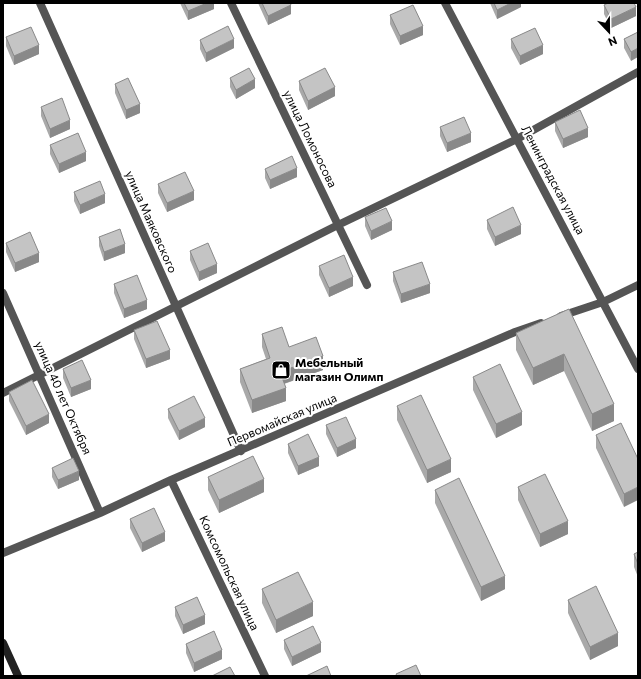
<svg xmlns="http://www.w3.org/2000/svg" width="641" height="679" font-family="Commissioner,sans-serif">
  <rect width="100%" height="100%" fill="#fff"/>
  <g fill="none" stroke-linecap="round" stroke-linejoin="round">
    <!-- street -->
    <path stroke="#555" stroke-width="8" d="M40,3l201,448
      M231,3l136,282
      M445,3l193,366
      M3,293l97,220
      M561,316l42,-14 35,-17
      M3,393l335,-168 179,-86 121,-67
      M171,480l94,196
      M3,553l97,-40 71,-33 344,-148 26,-9"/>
    <!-- secondary -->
    <path stroke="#222" stroke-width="8" d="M3,643l15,33"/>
  </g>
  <!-- wall -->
  <path fill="#a9a9a9" d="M180,3h34v6l-26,11z
    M258,3h32l1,11 -23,11z
    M490,3h31v4l-24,12z
    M604,5l32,11 -25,12 -7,-14z
    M390,15l33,20 -23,10 -10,-21z
    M638,32l-7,29 -7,-13v-9z
    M6,37l33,17 -25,11 -8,-19z
    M511,39l32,15 -23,11 -9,-17z
    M200,40l34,8 -28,14 -6,-13z
    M230,78l25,10 -19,11 -6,-12z
    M299,81l36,15 -27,14 -9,-20z
    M115,84l25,29 -14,6 -11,-26z
    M41,107l29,22 -20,9 -9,-22z
    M555,122l33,15 -25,11 -8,-17z
    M440,127l31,15 -24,10 -7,-16z
    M50,145l36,16 -27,12 -9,-19z
    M265,169l32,8 -27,12 -5,-11z
    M158,184l36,16 -27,12 -9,-19z
    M74,192l31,11 -25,11 -6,-13z
    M365,217l27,13 -21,10 -6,-14z
    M487,220l34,14 -26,12 -8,-17z
    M99,237l26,16 -21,8 -5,-15z
    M6,243l33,19 -24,10 -9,-20z
    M190,251l27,22 -18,8 -9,-21z
    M319,266l34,20 -24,11 -10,-22z
    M393,272l37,21 -29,10 -8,-22z
    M114,284l33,25 -23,9 -10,-25z
    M569,309l45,112 -22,10 -28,-60 -31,14 -17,-35v-17z
    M134,330l36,29 -24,9 -12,-29z
    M262,334l27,13 34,23 -39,14 2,17 -34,12 -12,-31v-13l26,-10 -4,-12z
    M63,369l28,20 -20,8 -8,-19z
    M473,377l49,48 -26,13 -23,-48z
    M9,392l40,31 -23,12 -17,-34z
    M397,406l54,66 -24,11 -30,-63z
    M168,409l37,18 -26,13 -11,-22z
    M326,425l30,23 -19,9 -11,-23z
    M596,435l42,24 -14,48 -28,-59z
    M288,444l31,22 -21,9 -10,-22z
    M52,468l27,12 -21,9 -6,-12z
    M208,477l56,15 -45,21 -11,-23z
    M518,487l50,47 -28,13 -22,-47z
    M435,490l70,99 -24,12 -46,-98z
    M130,519l35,22 -23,11 -12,-24z
    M638,552v25l-4,-10v-13z
    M262,589l51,27 -37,17 -14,-30z
    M568,600l50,46 -28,14 -22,-47z
    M175,607l30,17 -22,10 -8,-18z
    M284,640l37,12 -29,14 -8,-17z
    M186,644l36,15 -28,13 -8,-19z"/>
  <!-- shaded-wall -->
  <path fill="#898989" d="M207,3h7v6l-26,11v-9z
    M511,3h10v4l-24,12v-9z
    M291,5v9l-23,11v-9z
    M636,7v9l-25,12v-9z
    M423,26v9l-23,10v-9z
    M234,39v9l-28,14v-9z
    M39,45v9l-25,11v-9z
    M543,45v9l-23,11v-9z
    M638,48v9l-7,4v-9z
    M255,79v9l-19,11v-9z
    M335,87v9l-27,14v-9z
    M140,104v9l-14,6v-9z
    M70,120v9l-20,9v-9z
    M588,128v9l-25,11v-9z
    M471,133v9l-24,10v-9z
    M86,152v9l-27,12v-9z
    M297,168v9l-27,12v-9z
    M194,191v9l-27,12v-9z
    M105,194v9l-25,11v-9z
    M392,221v9l-21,10v-9z
    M521,225v9l-26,12v-9z
    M125,244v9l-21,8v-9z
    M39,253v9l-24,10v-9z
    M217,264v9l-18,8v-9z
    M353,277v9l-24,11v-9z
    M430,284v9l-29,10v-9z
    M147,300v9l-23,9v-9z
    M170,350v9l-24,9v-9z
    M564,354v17l-31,14v-17z
    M323,356v14l-43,15v-13z
    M91,380v9l-20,8v-9z
    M286,388v13l-34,12v-13z
    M614,404v17l-22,10v-17z
    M522,412v13l-26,13v-14z
    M49,414v9l-23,12v-9z
    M205,418v9l-26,13v-9z
    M356,439v9l-19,9v-9z
    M319,457v9l-21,9v-9z
    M451,459v13l-24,11v-13z
    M79,471v9l-21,9v-9z
    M264,479v13l-45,21v-13z
    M638,487v13l-14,7v-13z
    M568,521v13l-28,13v-13z
    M165,532v9l-23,11v-9z
    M505,576v13l-24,12v-14z
    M313,602v14l-37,17v-13z
    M205,615v9l-22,10v-9z
    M618,633v13l-28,14v-13z
    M321,643v9l-29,14v-9z
    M222,650v9l-28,13v-9z"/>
  <!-- building -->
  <path fill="#c4c4c4" stroke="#898989" d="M184,3h23l-19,8z
    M262,3h28l1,2 -23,11z
    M494,3h17l-14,7z
    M608,3h26l2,4 -25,12 -7,-14z
    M413,5l10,21 -23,10 -10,-21z
    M228,26l6,13 -28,14 -6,-13z
    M31,27l8,18 -25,11 -8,-19z
    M535,28l8,17 -23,11 -9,-17z
    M638,32v16l-7,4 -7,-13z
    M249,68l6,11 -19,11 -6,-12z
    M325,68l10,19 -27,14 -9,-20z
    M128,78l12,26 -14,6 -11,-26z
    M62,98l8,22 -20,9 -9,-22z
    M580,110l8,18 -25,11 -8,-17z
    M464,117l7,16 -24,10 -7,-16z
    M78,133l8,19 -27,12 -9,-19z
    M292,156l5,12 -27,12 -5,-11z
    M185,172l9,19 -27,12 -9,-19z
    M100,181l5,13 -25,11 -6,-13z
    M513,207l8,18 -26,12 -8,-17z
    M386,208l6,13 -21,10 -6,-14z
    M120,229l5,15 -21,8 -5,-15z
    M30,232l9,21 -24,10 -9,-20z
    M208,243l9,21 -18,8 -9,-21z
    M344,255l9,22 -24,11 -10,-22z
    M422,262l8,22 -29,10 -8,-22z
    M137,275l10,25 -23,9 -10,-25z
    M569,309l45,95 -22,10 -28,-60 -31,14 -17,-35z
    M157,321l13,29 -24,9 -12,-29z
    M282,327l7,20 27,-10 7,19 -43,16 6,16 -34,12 -12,-31 30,-11 -8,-24z
    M82,360l9,20 -20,8 -8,-19z
    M500,364l22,48 -26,12 -23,-47z
    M32,380l17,34 -23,12 -17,-34z
    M421,395l30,64 -24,11 -30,-64z
    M194,396l11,22 -26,13 -11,-22z
    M346,417l10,22 -19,9 -11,-23z
    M621,423l17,36v28l-14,7 -28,-59z
    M308,434l11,23 -21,9 -10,-22z
    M253,456l11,23 -45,21 -11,-23z
    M73,458l6,13 -21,9 -6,-12z
    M545,474l23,47 -28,13 -22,-47z
    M459,478l46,98 -24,11 -46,-97z
    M154,508l11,24 -23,11 -12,-24z
    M638,552v12l-4,-10z
    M298,572l15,30 -37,18 -14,-31z
    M596,586l22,47 -28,14 -22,-47z
    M197,597l8,18 -22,10 -8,-18z
    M313,626l8,17 -29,14 -8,-17z
    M214,631l8,19 -28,13 -8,-19z
    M416,665l5,11h-24l-1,-2z
    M327,666l4,10h-25z
    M230,667l5,9h-23z"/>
  <!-- icons -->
  <defs>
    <g id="shop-square" transform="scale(1)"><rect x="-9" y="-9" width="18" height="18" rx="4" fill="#000" stroke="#fff"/><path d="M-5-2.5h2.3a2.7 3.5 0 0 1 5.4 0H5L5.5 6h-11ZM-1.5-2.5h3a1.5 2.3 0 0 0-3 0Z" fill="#fff"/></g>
  </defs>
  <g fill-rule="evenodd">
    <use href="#shop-square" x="281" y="370"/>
  </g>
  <g text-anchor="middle" stroke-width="4" stroke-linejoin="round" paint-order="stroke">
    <!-- street labels -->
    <g font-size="12" fill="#000" stroke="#fff">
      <text transform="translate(310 139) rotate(64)" y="4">улица Ломоносова</text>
      <text transform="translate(553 180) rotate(62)" y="4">Ленинградская улица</text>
      <text transform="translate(151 222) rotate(66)" y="4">улица Маяковского</text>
      <text transform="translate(63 398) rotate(66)" y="4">улица 40 лет Октября</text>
      <text transform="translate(282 420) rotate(-23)" y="4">Первомайская улица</text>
      <text transform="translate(229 573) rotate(65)" y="4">Комсомольская улица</text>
    </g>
    <!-- poi labels -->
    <g font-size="12" font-weight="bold" fill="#000" stroke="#fff" text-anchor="start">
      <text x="295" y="367">Мебельный<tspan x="295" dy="14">магазин Олимп</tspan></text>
    </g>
  </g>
  <!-- border -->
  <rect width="641" height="679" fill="none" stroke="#000000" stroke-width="8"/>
  <!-- north arrow -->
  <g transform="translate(609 32) rotate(158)" stroke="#ffffff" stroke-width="3" paint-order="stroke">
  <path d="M0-3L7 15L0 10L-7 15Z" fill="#000000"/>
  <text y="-6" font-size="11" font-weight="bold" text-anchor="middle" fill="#000000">N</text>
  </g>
</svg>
